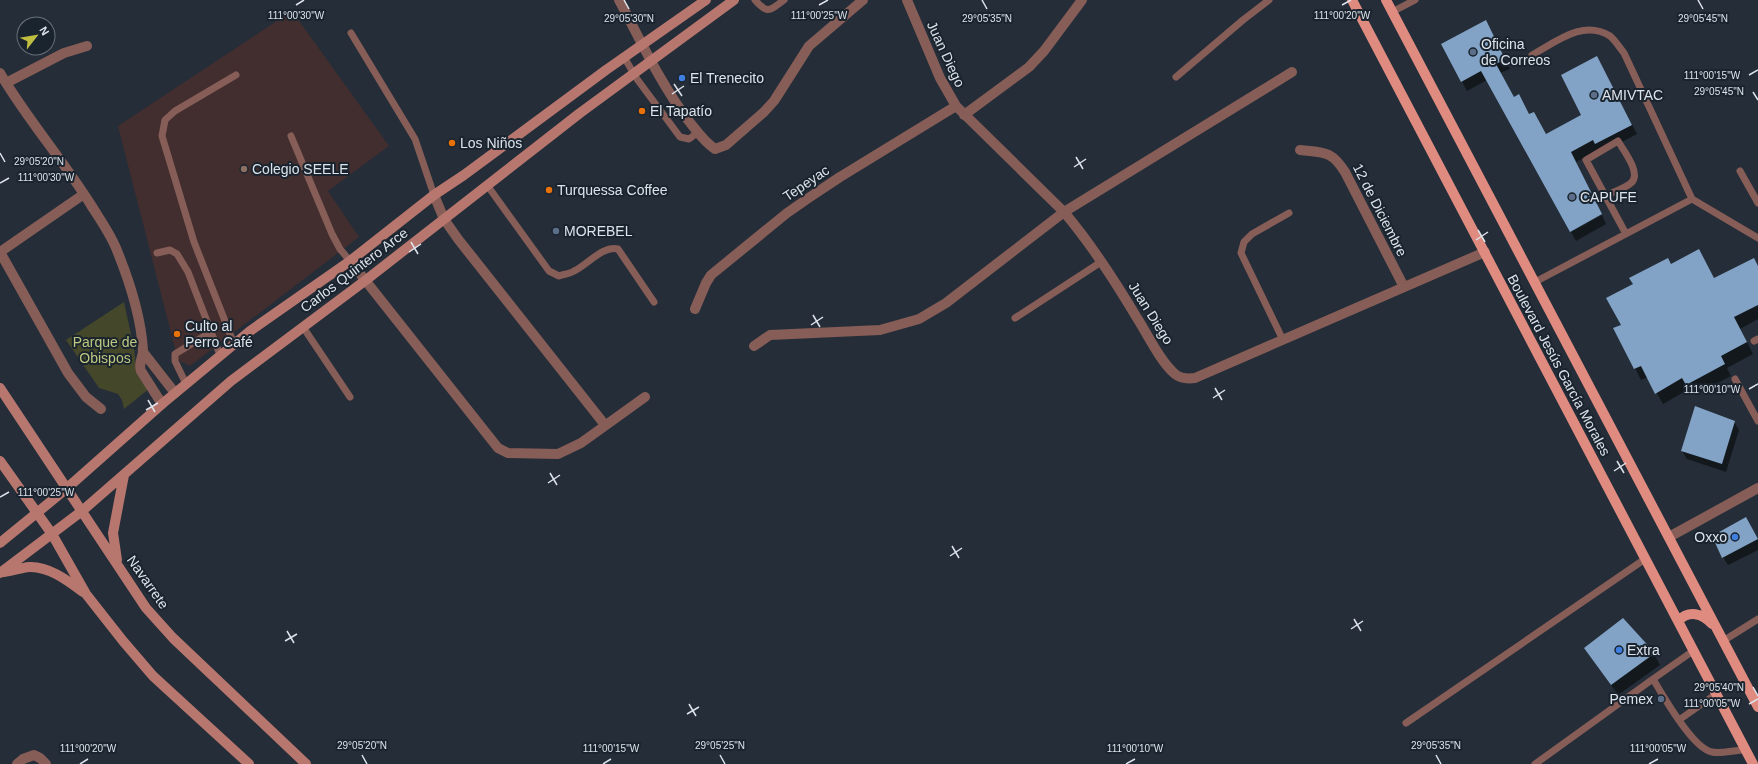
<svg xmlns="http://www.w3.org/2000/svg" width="1758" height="764" font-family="Helvetica,sans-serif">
  <rect width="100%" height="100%" fill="#242d38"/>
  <!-- education -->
  <path fill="#422e2f" d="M292,11l97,135 -61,45 31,46 -169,129 -12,-6 -60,-234z"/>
  <!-- green -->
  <path fill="#44472a" d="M124,302l10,46 3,26 6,9 7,5 -26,21 -2,-9 -4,-6 -19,-6 -33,-48z"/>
  <!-- shadow -->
  <path fill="#0007" d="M1486,22l24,47 -10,4 14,25 4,-3 11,21 5,-3 12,22 36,-19 -20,-41 35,-17 40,76 -36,19 -2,-3 -23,12 25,51 -31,17 -83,-150 -20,11 -25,-47z
    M1602,215l4,9 -30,17 -5,-9z
    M1671,265l43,14 44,-12v52l-18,10 13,25 -26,14 4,8 -37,19 -5,-6 -26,15 -15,-27 -7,3 -6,-12 -13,-43z
    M1734,422l5,8 -13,42 -39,-13 -5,-8z
    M1746,518l12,22v10l-30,15 -5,-8z
    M1585,648l69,6 6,11 -42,30z"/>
  <!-- building -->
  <path fill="#82a3c6" d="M1486,20l19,39 -9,5 18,33 5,-3 10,20 5,-2 12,22 35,-19 -20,-40 36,-19 35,69 -37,19 -2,-4 -22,12 31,62 -32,18 -89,-161 -20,11 -20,-38z
    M1699,249l15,29 40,-20 4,8v39l-24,12 13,25 -26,14 4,8 -39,21 -4,-7 -27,16 -14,-28 -7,3 -21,-41 8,-3 -15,-27 27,-14 -4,-6 39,-20 3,6z
    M1695,406l40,15 -13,43 -41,-13z
    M1746,517l12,22 -36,19 -10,-22z
    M1623,618l32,35 -44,32 -27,-37z"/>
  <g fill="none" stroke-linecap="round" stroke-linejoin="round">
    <!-- service -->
    <path stroke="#865d57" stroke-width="7" d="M755,0c13,15 15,10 29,0
      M1392,12l23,-12
      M351,33l64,106 19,56
      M1532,55c24,-13 51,-36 78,-19 5,4 10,12 14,17l68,146
      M624,57l13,22 43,58 9,2 8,-6
      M1176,77l67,-57 26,-20
      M291,136l41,98 8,15 10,12
      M1740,171l18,32
      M487,185l62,86 10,5c5,-2 11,-2 15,-5 13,-6 29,-26 44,-22l36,53
      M1605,196c8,-4 19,-7 26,-13 11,-9 -7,-32 -13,-42l-32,19 40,74
      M157,253l13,-3 7,4 11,18 32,83
      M1535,282l157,-83 66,39
      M1015,318l86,-56
      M303,327l47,70
      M1283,340l-42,-87 3,-11 8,-8 37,-21
      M1754,341l4,-2
      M234,344l-40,-102 -32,-106 3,-16 10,-9 61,-36
      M1735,379l23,42
      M186,384l-11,-23v-7l36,-22
      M1723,641l35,-22
      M1693,651l-40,28c10,17 40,70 59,73 9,2 23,-2 33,-2
      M1679,720l37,-26
      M1406,723l239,-164
      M1535,764l118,-85"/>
    <!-- minor -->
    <path stroke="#865d57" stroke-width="10" d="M619,0c22,41 41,83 69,120 8,10 16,22 27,29l11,-4 38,-33 10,-11 35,-55 54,-46
      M907,0l33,78 16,28 108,106c28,33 51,69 73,106 11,17 23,43 38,56 6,5 13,5 20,4l290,-126
      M0,73c27,46 63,87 91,132 10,16 21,31 27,48 12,30 23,64 25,97 0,8 -5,13 -2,21l21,33
      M6,83l58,-30 23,-7
      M964,115l65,-48 15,-16 38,-51
      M1300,150c24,3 31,0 45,22l59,115
      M434,195l10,24 14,20 147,186
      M0,252l68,121 18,24 15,12
      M0,252l84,-58
      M350,261l148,187 10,5 50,1 23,-11 64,-46
      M695,309l11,-26 5,-8 76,-62 23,-16 30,-20 116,-71
      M754,346l16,-11 110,-5 39,-11 27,-16 118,-91 228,-140
      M143,352l32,41
      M1669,537l89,-49
      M17,764l6,-5 11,-4 6,3 6,6"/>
    <!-- secondary -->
    <path stroke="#b8776e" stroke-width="10" d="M0,388l146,220 27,30 133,126
      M0,461l52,73 34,60 37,47 30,35 96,88
      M0,543l66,-54 96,-85 88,-73 100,-70 84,-66 30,-20 142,-105 100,-70
      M117,560l-4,-27 11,-58
      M4,572c8,-1 17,-4 25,-5 20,-1 39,14 54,25
      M0,573l82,-62 149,-130 135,-101 214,-167 154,-113"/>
    <!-- primary -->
    <path stroke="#df8b80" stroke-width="10" d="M1352,0l401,764
      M1386,0l372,707
      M1678,621c11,-11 24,-8 34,3"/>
  </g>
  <!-- ticks -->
  <path fill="none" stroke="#dde3eb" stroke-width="1.5" d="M624,0l5,9M982,0l5,9M1698,0l5,9M296,5l8,-5M819,5l9,-5M1342,5l9,-5M1749,75l9,-5M674,84l8,12M1753,92l5,8M672,94l12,-8M0,153l5,9M1076,157l7,12M1074,167l12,-8M0,183l9,-5M1478,230l7,12M1476,240l12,-8M411,242l7,12M409,252l12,-8M813,315l7,12M811,325l12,-8M1215,388l7,12M1749,389l9,-5M1213,398l12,-8M148,400l7,12M146,410l12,-7M1617,461l7,12M1614,471l12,-8M550,473l7,12M548,483l12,-8M0,497l9,-5M952,546l7,12M950,556l12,-8M1354,619l7,12M1351,629l12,-8M287,631l7,12M285,641l12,-7M1753,687l5,9M689,704l7,12M1749,704l9,-5M687,714l12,-7M362,755l5,9M720,755l5,9M1436,755l5,9M80,764l8,-5M603,764l8,-5M1126,764l9,-5M1649,764l9,-5"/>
  <!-- markers -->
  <g fill="#5c6f8a" stroke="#1a242e" stroke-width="1.5">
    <circle cx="1473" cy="52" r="4"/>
    <circle cx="1594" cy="95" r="4"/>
    <circle cx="1572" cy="197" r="4"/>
    <circle cx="556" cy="231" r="4"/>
    <circle cx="1661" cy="699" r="4"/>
  </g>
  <g fill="#3f7fe0" stroke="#1a242e" stroke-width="1.5">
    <circle cx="682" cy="78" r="4"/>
    <circle cx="1735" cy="537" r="4"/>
    <circle cx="1619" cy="650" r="4"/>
  </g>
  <g fill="#e8710a" stroke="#1a242e" stroke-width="1.5">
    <circle cx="642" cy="111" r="4"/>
    <circle cx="452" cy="143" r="4"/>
    <circle cx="549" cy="190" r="4"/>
    <circle cx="177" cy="334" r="4"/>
  </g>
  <circle fill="#8d6e63" stroke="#1a242e" stroke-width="1.5" cx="244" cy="169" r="4"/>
  <g text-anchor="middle" stroke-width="4" stroke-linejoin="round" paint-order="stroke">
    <!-- poi labels -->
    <g font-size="14" fill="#dde3eb" stroke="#1a242e" text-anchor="start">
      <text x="1481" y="49">Oficina<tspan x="1481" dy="16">de Correos</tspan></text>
      <text x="690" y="83">El Trenecito</text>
      <text x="1602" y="100">AMIVTAC</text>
      <text x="650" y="116">El Tapatío</text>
      <text x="460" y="148">Los Niños</text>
      <text x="252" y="174">Colegio SEELE</text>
      <text x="557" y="195">Turquessa Coffee</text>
      <text x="1580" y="202">CAPUFE</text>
      <text x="564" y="236">MOREBEL</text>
      <text x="185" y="331">Culto al<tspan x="185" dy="16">Perro Café</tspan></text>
      <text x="1727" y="542" text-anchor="end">Oxxo</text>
      <text x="1627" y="655">Extra</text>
      <text x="1653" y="704" text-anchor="end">Pemex</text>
    </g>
    <!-- street labels -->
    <g font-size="14" fill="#dde3eb" stroke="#1a242e">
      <text transform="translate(946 54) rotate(65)" y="5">Juan Diego</text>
      <text transform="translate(806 183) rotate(-34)" y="5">Tepeyac</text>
      <text transform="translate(1380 210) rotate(63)" y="5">12 de Diciembre</text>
      <text transform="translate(354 270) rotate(-37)" y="5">Carlos Quintero Arce</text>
      <text transform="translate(1151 313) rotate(58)" y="5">Juan Diego</text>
      <text transform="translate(1559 365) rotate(62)" y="5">Boulevard Jesús García Morales</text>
      <text transform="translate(148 582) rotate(55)" y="5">Navarrete</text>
    </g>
    <!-- park labels -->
    <g font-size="14" fill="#bfc881" stroke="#1a242e">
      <text x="105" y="347">Parque de<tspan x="105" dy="16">Obispos</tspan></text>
    </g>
  </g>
  <g font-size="10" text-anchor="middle" fill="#dde3eb" stroke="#1a242e" stroke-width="4" stroke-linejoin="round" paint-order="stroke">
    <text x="819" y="19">111°00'25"W</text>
    <text x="296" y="19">111°00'30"W</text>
    <text x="1342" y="19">111°00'20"W</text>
    <text x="629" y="22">29°05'30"N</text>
    <text x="987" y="22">29°05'35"N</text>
    <text x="1703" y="22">29°05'45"N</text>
    <text x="1712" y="79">111°00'15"W</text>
    <text x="1719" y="95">29°05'45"N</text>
    <text x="39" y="165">29°05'20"N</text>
    <text x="46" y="181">111°00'30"W</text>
    <text x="1712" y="393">111°00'10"W</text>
    <text x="46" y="496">111°00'25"W</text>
    <text x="1719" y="691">29°05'40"N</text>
    <text x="1712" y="707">111°00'05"W</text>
    <text x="362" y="749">29°05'20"N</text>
    <text x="720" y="749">29°05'25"N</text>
    <text x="1436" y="749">29°05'35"N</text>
    <text x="88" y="752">111°00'20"W</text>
    <text x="611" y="752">111°00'15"W</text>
    <text x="1135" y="752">111°00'10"W</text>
    <text x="1658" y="752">111°00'05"W</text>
  </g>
  <!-- north arrow -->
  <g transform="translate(36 36) rotate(59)"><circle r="19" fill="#1a242e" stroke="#68707a"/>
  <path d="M0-3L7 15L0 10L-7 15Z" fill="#c0be40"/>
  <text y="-6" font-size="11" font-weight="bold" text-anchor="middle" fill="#dde3eb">N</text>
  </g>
</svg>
